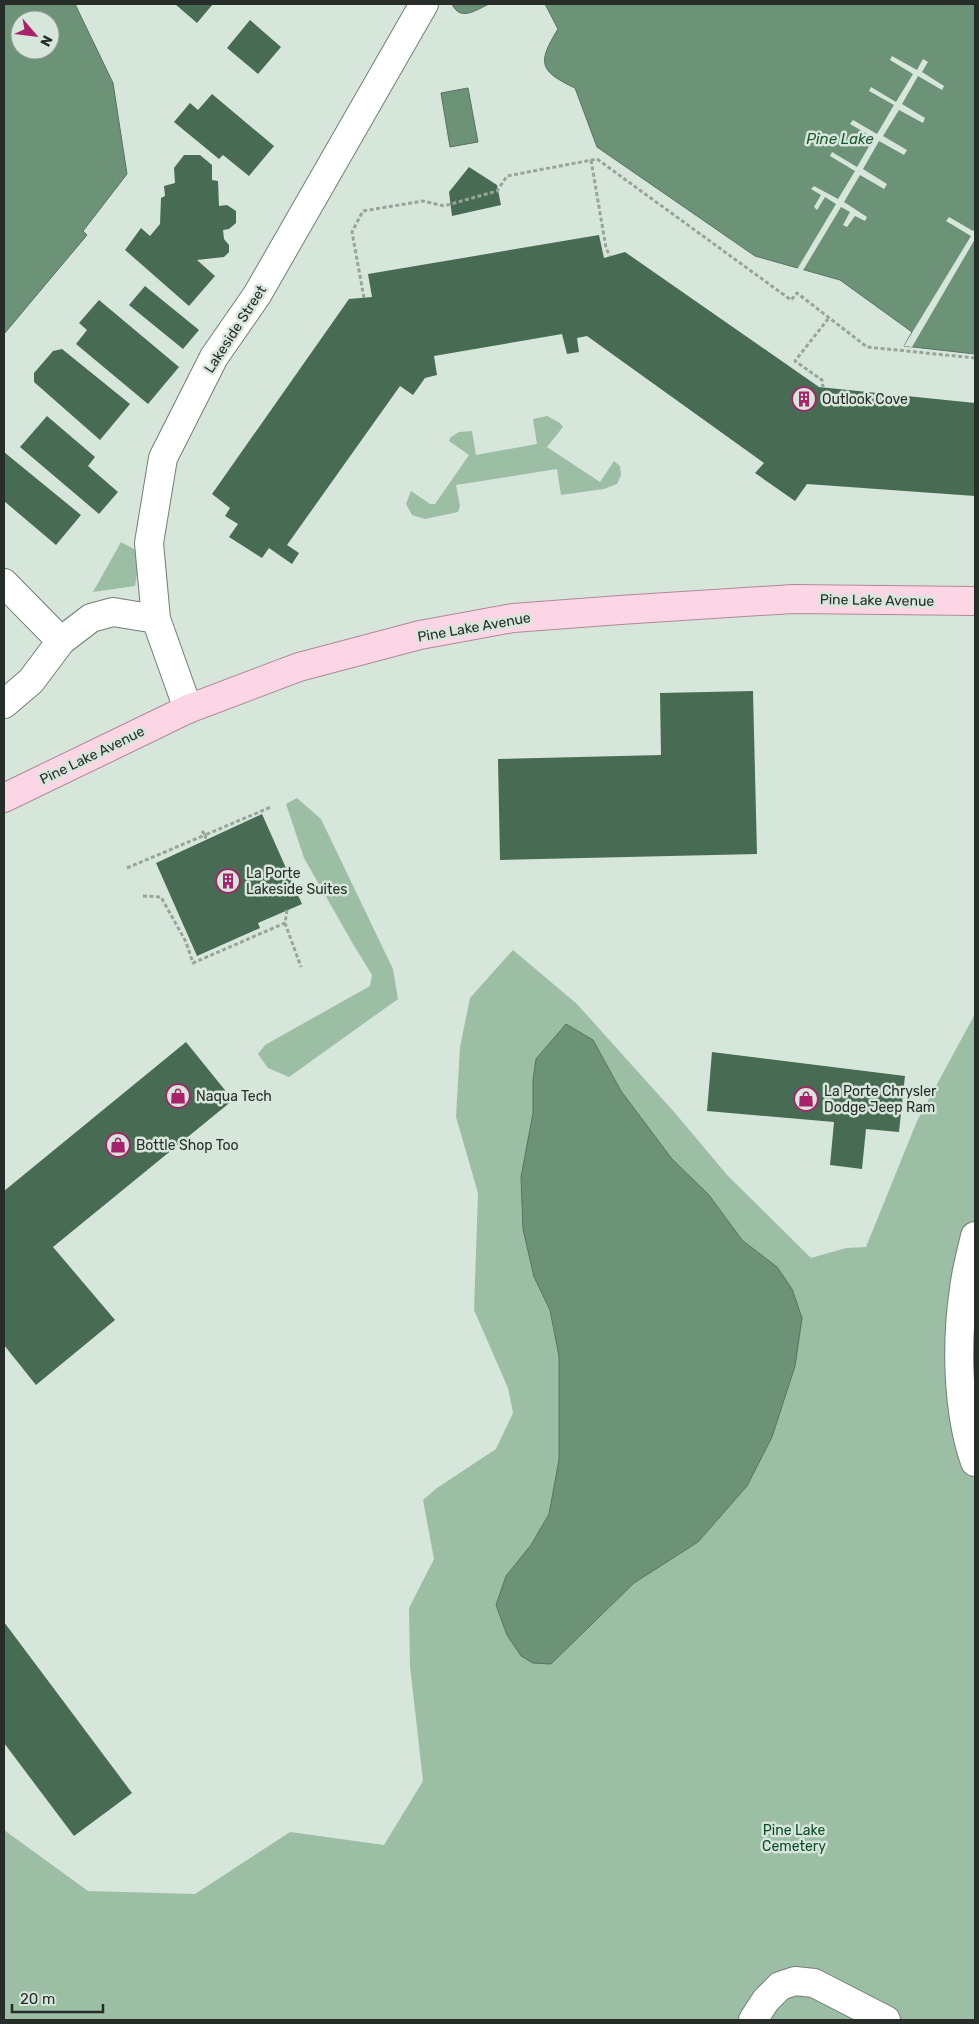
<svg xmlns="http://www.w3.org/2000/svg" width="979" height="2024" font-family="Rubik,sans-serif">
  <rect width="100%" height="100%" fill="#d7e6db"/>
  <!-- green -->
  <path fill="#9bbea4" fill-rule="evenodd" d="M547,416l13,7 3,4 -16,20 53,35 14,-21 6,5 1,9 -4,9 -13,5 -43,6 -4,-26 -101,16 4,21 -2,6 -33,7 -13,-4 -6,-11 5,-13 19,13h5l34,-49 -20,-14 2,-4 8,-5 13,-1 4,24 61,-11 -4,-25z
    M121,542l13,7 6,7 -5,30 -42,6z
    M297,798l24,21 72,150 5,30 -109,78 -21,-9 -10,-14 7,-9 105,-59 2,-11 -19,-31 -49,-86 -18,-54z
    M513,950l64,54 98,109 53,63 83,82 35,-10 20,-1 51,-126 58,-107v1006h-971v-190l84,61 107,3 95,-62 94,13 39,-64 -13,-115 -1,-58 25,-49 -11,-59 14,-12 59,-39 17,-36 -5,-25 -34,-78 4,-117 -22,-76 4,-70 10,-49zM593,1040l28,51 51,68 37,36 33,45 35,27 18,99 -23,71 -25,49 -49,56 -64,41 -83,80 -30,-7 -14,-21 -11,-30 10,-29 25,-31 18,-31 10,-54v-104l-9,-46 -16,-33 -11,-48 -2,-52 12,-64v-33z"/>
  <!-- water -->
  <path fill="#6c9277" stroke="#577460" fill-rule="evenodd" d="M4,4h71l38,79 14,91 -44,57 4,4 -83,99zM20,20h30v30h-30z
    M452,4h37c-13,6 -29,18 -37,0z
    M545,4h430v350l-71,-8 8,-14 -72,-52 -85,-24 -158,-109 -22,-59c-36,-17 -38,-25 -17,-59z
    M468,88l10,54 -28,5 -9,-54z
    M566,1024l27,16 28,51 51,68 37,36 33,45 35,27 15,22 10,29 -7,48 -23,71 -25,49 -49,56 -64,41 -83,81 -18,-1 -12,-7 -14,-21 -11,-30 10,-29 25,-31 18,-31 10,-54v-104l-9,-46 -16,-33 -11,-48 -2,-52 12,-64v-33l3,-21z"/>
  <!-- pier -->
  <path fill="#d7e6db" d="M892,56l25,14 6,-11 5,3 -6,10 22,14 -2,4 -24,-14 -16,28 23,14 -2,5 -24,-13 -16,26 24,14 -3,5 -25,-14 -16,28 24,15 -3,5 -24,-14 -16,27 23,15 -2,4 -10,-5 -8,11 -4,-2 7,-13 -9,-5 -39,65 -6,-1 40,-67 -11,-7 -8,13 -3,-3 7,-12 -10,-6 3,-3 24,13 17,-28 -25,-15 2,-4 25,15 17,-29 -24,-14 3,-4 24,14 17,-29 -25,-14 2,-4 25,15 17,-28 -23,-14z
    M949,217l24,14 2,-2v10l-63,108 -8,-1 67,-110 -25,-15z"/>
  <!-- building -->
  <path fill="#486c53" d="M175,4h38l-16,19z
    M250,20l31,27 -23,27 -31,-26z
    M212,94l62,52 -25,30 -26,-21 -4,4 -45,-37 16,-19 8,7z
    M184,155h16l12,10v15l6,1 1,25 8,-1 9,6v12l-7,6 -6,1 1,9 5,6v7l-5,5 -27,3 18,16 -26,30 -64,-56 16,-22 9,8 10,-12 1,-26 4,-2 -1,-10 11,-3 -1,-15z
    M469,167l28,18 4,20 -49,11 -3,-24z
    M599,235l5,23 21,-6 194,135 156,16v93l-168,-12 -12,17 -40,-28 9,-10 -177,-127 -10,2 2,14 -12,2 -5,-20 -128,22 3,19 -12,3 -12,17 -13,-9 -113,159 12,8 -7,11 -23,-16 -7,10 -33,-21 9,-13 -13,-8 5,-8 -18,-14 137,-195 23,-2 -4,-23z
    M145,286l54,44 -16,19 -54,-44z
    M99,300l80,67 -31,37 -72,-60 11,-14 -8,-7z
    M62,349l68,55 -30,36 -66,-58v-9l19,-22z
    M47,416l48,41 -7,9 30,26 -19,22 -79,-67z
    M4,452l77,63 -25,30 -52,-44z
    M753,691l4,163 -257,6 -2,-101 163,-4 -1,-62z
    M262,814l40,90 -44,19 2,5 -63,28 -41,-93z
    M186,1042l47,58 -180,147 62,73 -79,65 -32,-40v-154z
    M712,1052l193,24 -6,56 -33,-3 -4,40 -32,-4 4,-43 -127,-11z
    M4,1622l128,171 -58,43 -70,-93z"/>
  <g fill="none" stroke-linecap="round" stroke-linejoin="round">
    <!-- minor casing -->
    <g stroke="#717f74" stroke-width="30">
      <path id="minor" d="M4,583l57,58
        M4,704l27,-23 30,-40 30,-23 22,-6 43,7
        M188,709l-32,-90 -7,-76 14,-85 51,-101 43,-62 167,-291
        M975,1236c-4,18 -9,35 -11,53 -8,53 -7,122 11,173
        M753,2020l13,-20 14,-14 15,-5 19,2 72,37"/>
    </g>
    <!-- major casing -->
    <g stroke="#b08998" stroke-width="30">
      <path id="major" d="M4,798l184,-89 111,-42 121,-32 93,-17 107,-8 173,-11 182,2"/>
    </g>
    <!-- path -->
    <path stroke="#98a49b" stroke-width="3" stroke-dasharray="4 2.5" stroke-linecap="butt" d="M591,160l15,88 4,8
      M364,298l-12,-66 11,-21 60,-10 21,5 53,-15 10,-15 90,-17 194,141 6,-7 70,54 108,11
      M823,388l-1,-8 -27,-19 33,-42
      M202,831l3,4 66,-28
      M127,868l78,-33 1,5
      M143,896l18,1 25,45 7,21 92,-40
      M287,910l-2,13 16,44"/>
    <!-- minor -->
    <use href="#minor" stroke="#fff" stroke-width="28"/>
    <!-- major -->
    <use href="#major" stroke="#fcd6e5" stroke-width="28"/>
  </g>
  <!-- icons -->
  <defs>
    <g id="building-ring" transform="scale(1.25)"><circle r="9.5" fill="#d7e6db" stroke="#a8226b" stroke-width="1.5"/><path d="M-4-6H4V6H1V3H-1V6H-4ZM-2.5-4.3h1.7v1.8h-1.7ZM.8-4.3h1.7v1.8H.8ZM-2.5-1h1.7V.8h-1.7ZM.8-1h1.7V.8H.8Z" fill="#a8226b"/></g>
    <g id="shop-ring" transform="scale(1.25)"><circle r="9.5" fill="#d7e6db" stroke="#a8226b" stroke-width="1.5"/><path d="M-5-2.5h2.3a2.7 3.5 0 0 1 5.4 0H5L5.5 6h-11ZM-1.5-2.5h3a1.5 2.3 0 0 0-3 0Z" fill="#a8226b"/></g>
  </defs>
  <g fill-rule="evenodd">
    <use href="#building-ring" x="804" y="399"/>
    <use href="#building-ring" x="228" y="881"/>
    <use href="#shop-ring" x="178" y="1096"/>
    <use href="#shop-ring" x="806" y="1099"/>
    <use href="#shop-ring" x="118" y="1145"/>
  </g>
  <g text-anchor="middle" stroke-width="5" stroke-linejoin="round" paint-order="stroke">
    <!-- street labels -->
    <g font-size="14" fill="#272d29" stroke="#d7e6db">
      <text transform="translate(235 329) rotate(-57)" y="5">Lakeside Street</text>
      <text transform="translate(877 600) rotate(1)" y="5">Pine Lake Avenue</text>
      <text transform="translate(474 627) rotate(-10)" y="5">Pine Lake Avenue</text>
      <text transform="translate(92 755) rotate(-26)" y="5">Pine Lake Avenue</text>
    </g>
    <!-- poi labels -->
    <g font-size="14" fill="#272d29" stroke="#d7e6db" text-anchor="start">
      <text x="822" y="404">Outlook Cove</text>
      <text x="246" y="878">La Porte<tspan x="246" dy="16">Lakeside Suites</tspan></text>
      <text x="824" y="1096">La Porte Chrysler<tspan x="824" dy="16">Dodge Jeep Ram</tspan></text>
      <text x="196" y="1101">Naqua Tech</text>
      <text x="136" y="1150">Bottle Shop Too</text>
    </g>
    <!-- park labels -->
    <g font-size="14" fill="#0a4c27" stroke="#d7e6db">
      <text x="794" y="1835">Pine Lake<tspan x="794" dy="16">Cemetery</tspan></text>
    </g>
    <!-- water labels -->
    <g font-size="15" font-style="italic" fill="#1b5832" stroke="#d7e6db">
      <text x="840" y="144">Pine Lake</text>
    </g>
  </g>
  <!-- border -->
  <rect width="979" height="2024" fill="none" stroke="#272d29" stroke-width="10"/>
  <!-- north arrow -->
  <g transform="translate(35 35) rotate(118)"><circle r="24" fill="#d7e6db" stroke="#919c94"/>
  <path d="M0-4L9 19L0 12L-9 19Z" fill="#a8226b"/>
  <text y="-8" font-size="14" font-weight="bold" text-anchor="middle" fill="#272d29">N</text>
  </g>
  <!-- scale -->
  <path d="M12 2004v8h91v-8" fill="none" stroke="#272d29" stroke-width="2.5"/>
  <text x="20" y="2004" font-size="15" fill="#272d29" stroke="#d7e6db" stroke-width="4" paint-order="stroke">20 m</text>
</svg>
